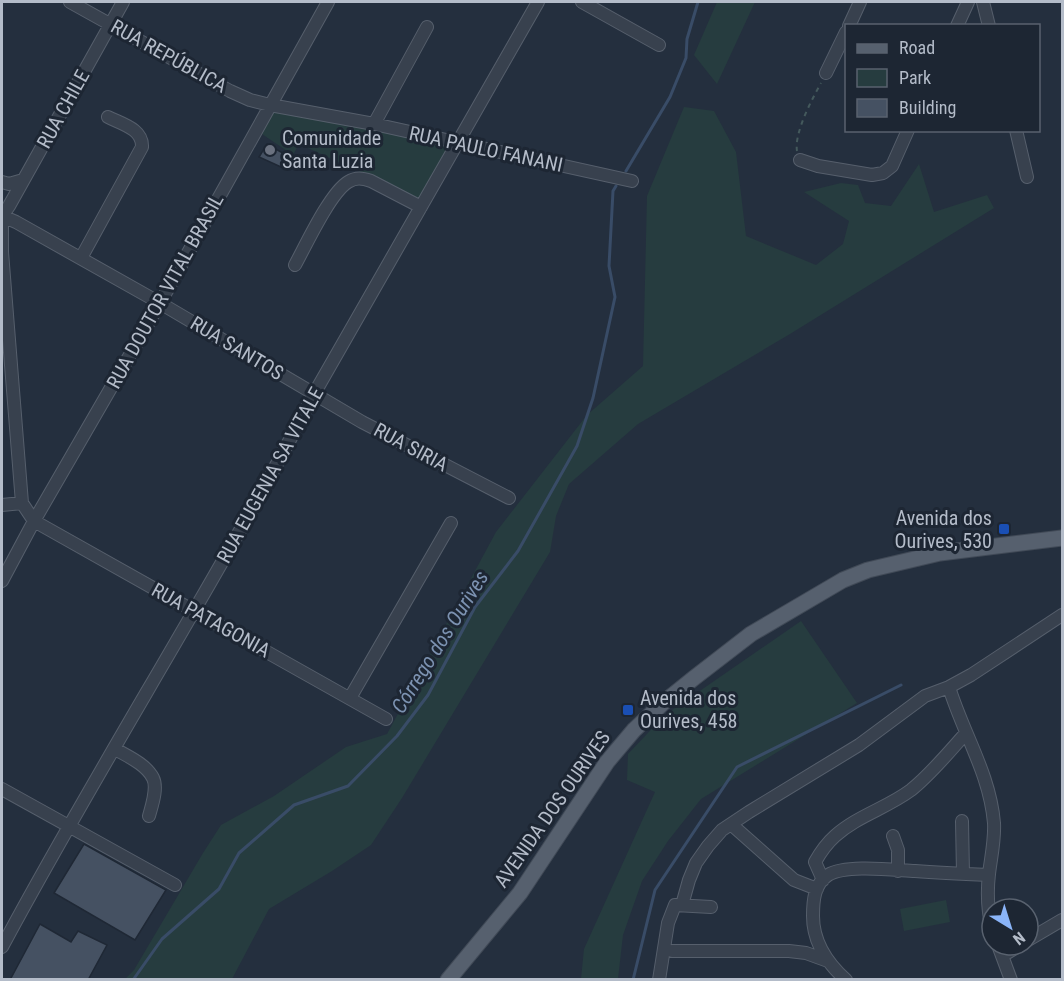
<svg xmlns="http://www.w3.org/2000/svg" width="1064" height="981" font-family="'Roboto Condensed',sans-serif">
  <rect width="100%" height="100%" fill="#242f3e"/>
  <!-- green -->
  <path fill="#263c3f" d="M717,2h38l-38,82 -23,-29z
    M271,107l181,38 -33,58 -43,-24 -77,-35 -6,11 -34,-23z
    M684,107l30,4 22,41 10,84 70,29 27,-21 6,-23 -45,-29 37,-9 17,2 7,18 26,3 28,-42 15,48 53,-17 7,13 -204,126 -152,90 -69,60 -13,32 -6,36 -148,246 -31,47 -39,26 -63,38 -37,70h-107l9,-9 69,-117 18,-28 53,-29 72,-49 41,-13 109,-202 91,-117 56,-49 4,-170z
    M801,621l56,82 -156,96 -33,42 -26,40 -19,54 -5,44h-37l3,-30 71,-157 -28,-12 1,-26 37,-39z
    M946,900l4,22 -46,9 -4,-22z"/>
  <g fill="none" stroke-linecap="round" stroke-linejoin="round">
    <!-- stream -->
    <path stroke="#394c67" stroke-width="3" d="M626,171l44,-74 16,-39 1,-19 11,-37
      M133,980l29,-41 57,-50 20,-36 55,-48 54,-19 49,-50 31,-41 47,-88 43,-56 59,-105 16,-48 22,-101 -6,-31 4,-75 3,-5
      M633,980l22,-90 82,-123 164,-82"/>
  </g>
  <!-- building -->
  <path fill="#455162" stroke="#1f2835" stroke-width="1.5" d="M267,144l21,12 -7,11 -22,-10z
    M84,844l82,46 -31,50 -81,-47z
    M40,924l31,18 7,-11 29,14 -19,35h-78z"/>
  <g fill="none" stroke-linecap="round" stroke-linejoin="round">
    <!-- minor casing -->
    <g stroke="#565f6c" stroke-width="14">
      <path id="minor" d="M70,2l160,89 20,9 20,5 104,19 258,57
        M123,2l-114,204 -7,10 14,6 144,81 202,119 147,76
        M582,2l77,43
        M983,2l6,24
        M849,26l11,-24
        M957,26l11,-24
        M826,73l20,-41
        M374,124l53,-97
        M1016,130l11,47
        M800,160l18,6 54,9 11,-2 9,-7 16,-36
        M2,182l7,2 14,-4
        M2,212v40
        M2,252l20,251 12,18 352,198
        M81,258l61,-111c1,-18 -20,-23 -34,-30
        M295,265c11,-20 35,-72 53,-83 8,-5 14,-4 23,-1l50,26
        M2,505l20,-2
        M2,581l32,-60 126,-218 168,-301
        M949,687c14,46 41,87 45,136 1,17 -3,34 -5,51 -2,17 -1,38 3,55
        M350,698l101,-175
        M115,749c12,7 31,15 38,29 5,10 -1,27 -4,38
        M2,789l173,96
        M962,821l1,53
        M732,825l62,55 23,9
        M893,836l5,14v21
        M823,880l-8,-18c5,-9 11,-18 20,-26 22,-20 52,-28 76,-46 20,-16 38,-38 55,-57
        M682,905l7,-25 7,-17 12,-17 14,-16 27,-18 110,-67 66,-49 24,-9 22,-12 91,-60
        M1028,940l34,-20
        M998,945l13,35
        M2,947c100,-187 215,-365 312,-553l224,-392
        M672,951h117l17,2 22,8
        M1002,956l18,-11
        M659,980l9,-57 7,-18 36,2
        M846,980c-19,-17 -33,-38 -33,-64 0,-15 1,-32 15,-41 18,-11 66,-5 87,-4 25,2 49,3 74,4"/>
    </g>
    <!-- major casing -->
    <g stroke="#414a57" stroke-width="17">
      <path id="major" d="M448,980l72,-87 87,-131 27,-32 29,-27 31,-25 57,-44 92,-54 25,-10 72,-17 122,-15"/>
    </g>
    <!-- path -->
    <path stroke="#44595c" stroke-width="2" stroke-dasharray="4.5 4.5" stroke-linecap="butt" d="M797,151c-3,-18 15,-52 24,-68"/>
    <!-- minor -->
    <use href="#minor" stroke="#38414e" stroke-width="12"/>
    <!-- major -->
    <use href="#major" stroke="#56606e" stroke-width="15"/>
  </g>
  <!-- markers -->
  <circle fill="#6b7280" stroke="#1d2633" stroke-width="2" cx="270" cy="150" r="6"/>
  <g fill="#1a4fb4" stroke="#1d2633" stroke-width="2">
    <rect x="998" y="523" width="12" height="12" rx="3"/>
    <rect x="622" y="704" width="12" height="12" rx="3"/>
  </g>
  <g text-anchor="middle" stroke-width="6" stroke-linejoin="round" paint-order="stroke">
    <!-- street labels -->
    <g font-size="20" fill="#b4bcc9" stroke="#1d2633">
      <text transform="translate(169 56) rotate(29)" y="7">RUA REPÚBLICA</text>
      <text transform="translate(63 109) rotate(-61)" y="7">RUA CHILE</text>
      <text transform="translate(486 149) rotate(12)" y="7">RUA PAULO FANANI</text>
      <text transform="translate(165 291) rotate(-61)" y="7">RUA DOUTOR VITAL BRASIL</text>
      <text transform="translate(237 348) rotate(31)" y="7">RUA SANTOS</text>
      <text transform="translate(411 447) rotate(28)" y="7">RUA SIRIA</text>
      <text transform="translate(270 475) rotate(-61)" y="7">RUA EUGENIA SA VITALE</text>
      <text transform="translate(211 620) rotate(29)" y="7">RUA PATAGONIA</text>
      <text transform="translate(552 809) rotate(-55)" y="7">AVENIDA DOS OURIVES</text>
    </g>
    <!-- poi labels -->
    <g font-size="20" fill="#b4bcc9" stroke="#1d2633" text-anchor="start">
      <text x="282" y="145">Comunidade<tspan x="282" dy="23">Santa Luzia</tspan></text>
      <text x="992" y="525" text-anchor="end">Avenida dos<tspan x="992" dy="23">Ourives, 530</tspan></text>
      <text x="640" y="705">Avenida dos<tspan x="640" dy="23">Ourives, 458</tspan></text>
    </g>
    <!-- water labels -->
    <g font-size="21" font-style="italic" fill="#7c92b1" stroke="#1d2633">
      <text transform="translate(440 642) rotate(-58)" y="7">Córrego dos Ourives</text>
    </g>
  </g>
  <!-- border -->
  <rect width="1064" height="981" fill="none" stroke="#b4bcc9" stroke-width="6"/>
  <!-- legend -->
  <rect x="845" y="24" width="195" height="108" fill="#1d2633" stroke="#59626f" stroke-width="1.5"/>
  <rect x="857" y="44" width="30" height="9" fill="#56606e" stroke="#59626f" stroke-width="1.5"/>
  <text x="899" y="54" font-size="18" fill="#b4bcc9">Road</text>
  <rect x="857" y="69" width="30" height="18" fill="#263c3f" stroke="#59626f" stroke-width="1.5"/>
  <text x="899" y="84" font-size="18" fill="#b4bcc9">Park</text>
  <rect x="857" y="99" width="30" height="18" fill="#455162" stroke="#59626f" stroke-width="1.5"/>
  <text x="899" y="114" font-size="18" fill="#b4bcc9">Building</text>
  <!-- north arrow -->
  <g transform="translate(1010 927) rotate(142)"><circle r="28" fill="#1d2633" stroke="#59626f" stroke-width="1.5"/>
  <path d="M0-4.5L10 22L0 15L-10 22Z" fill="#8ab4f8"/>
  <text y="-9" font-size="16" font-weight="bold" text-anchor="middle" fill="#b4bcc9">N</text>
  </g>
</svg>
